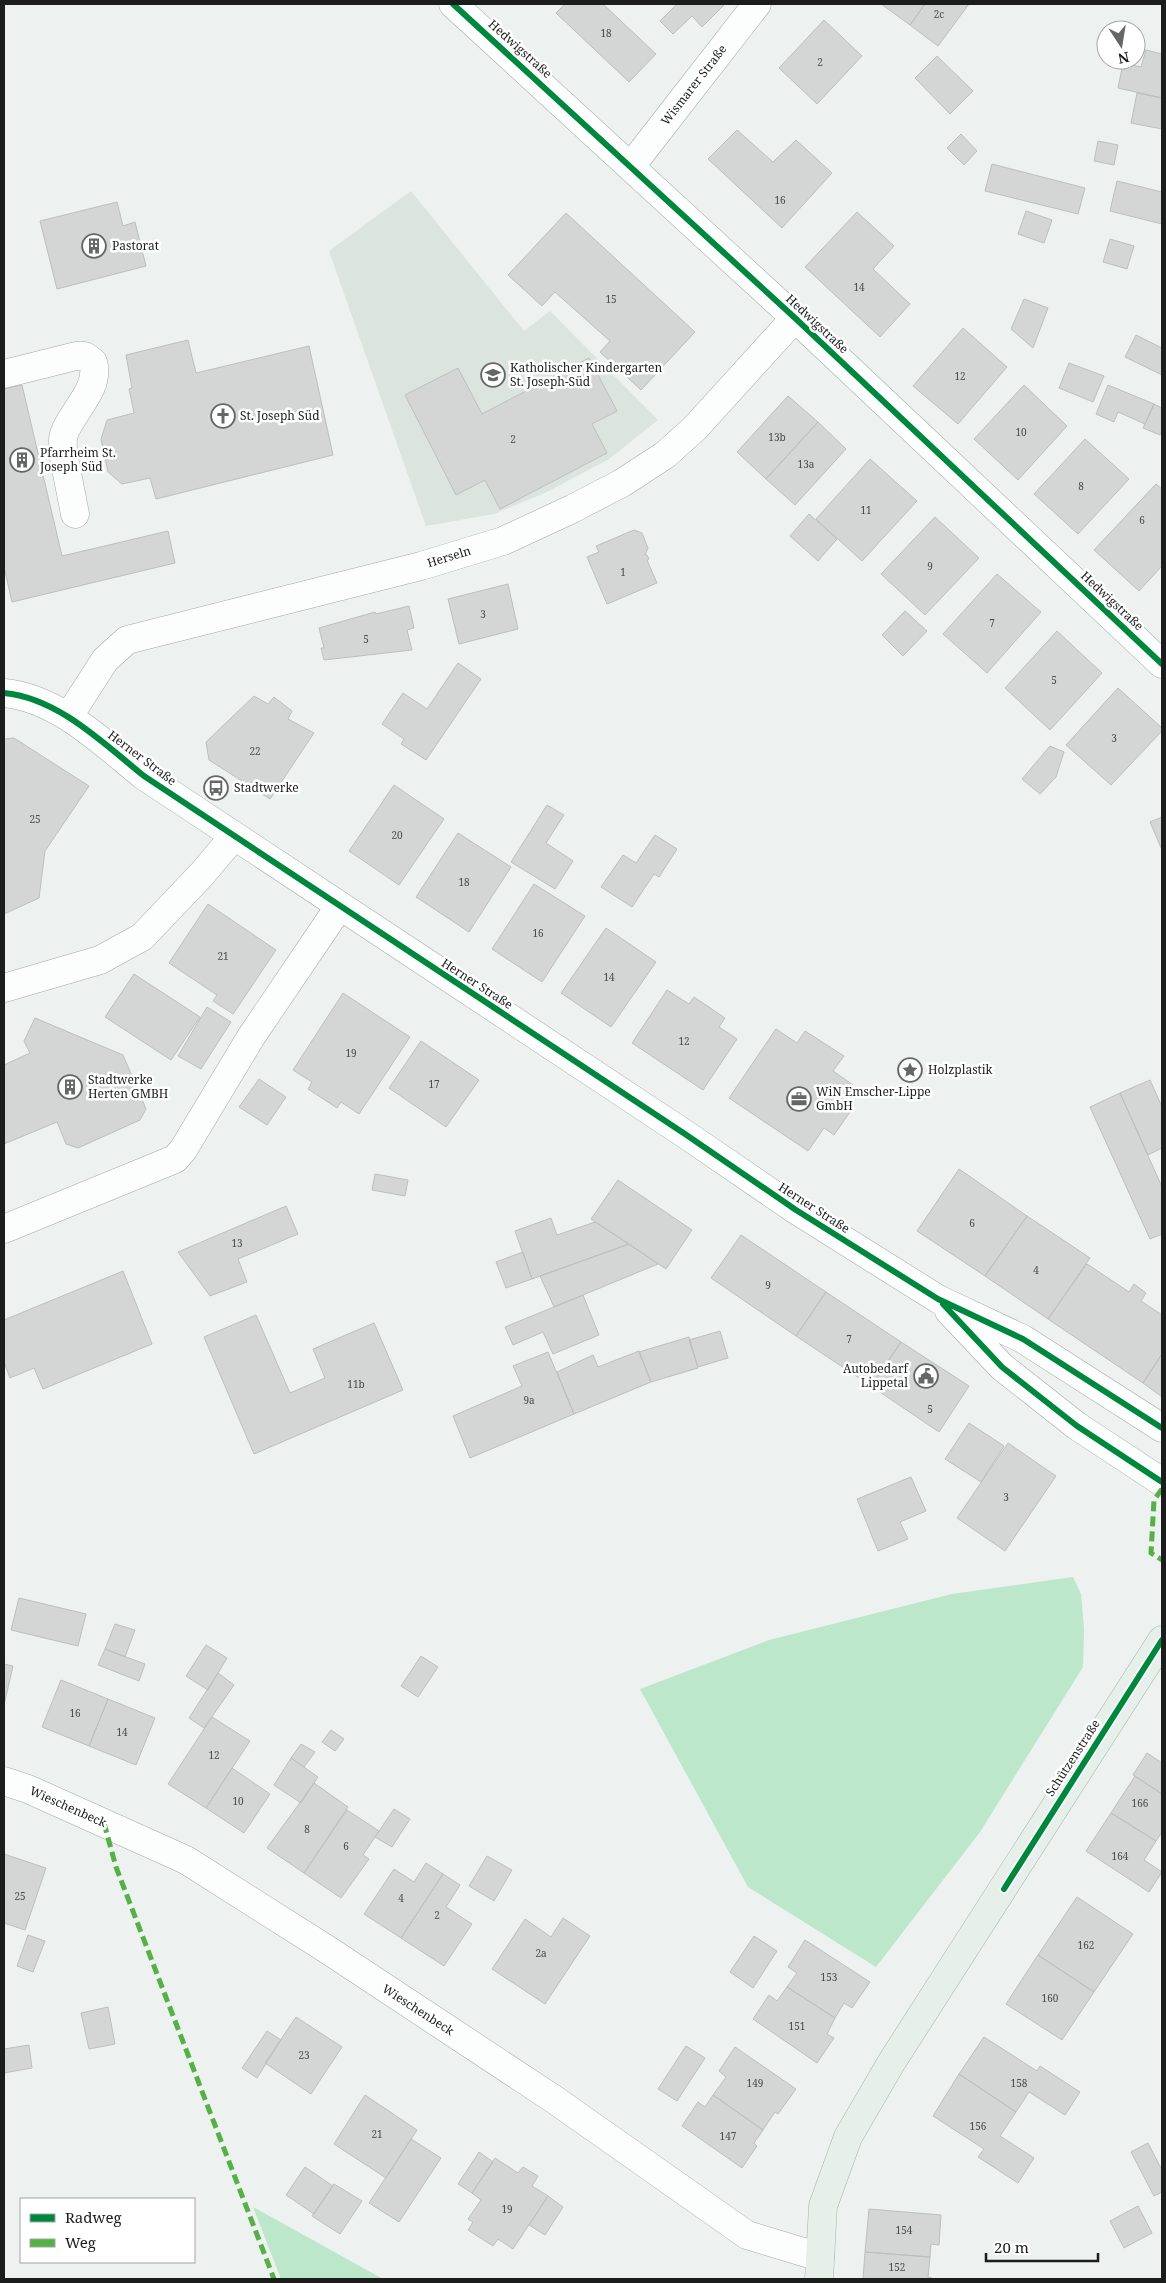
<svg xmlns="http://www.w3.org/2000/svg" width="1166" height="2283" font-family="'Noto Serif',serif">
  <rect width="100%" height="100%" fill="#edf1ef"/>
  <!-- built -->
  <path fill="#dbe4de" d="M411,191l113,140 26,-20 108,109 -49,39 -64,34 -51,21 -68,12 -97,-275z"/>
  <!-- green -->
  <path fill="#bce7cb" d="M1073,1577l8,17 3,35 -1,38 -103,165 -104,135 -128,-80 -108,-198 129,-49 183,-46z
    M253,2207l130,72h-102z"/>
  <!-- building -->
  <path fill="#d3d6d5" stroke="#bcbfbe" d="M565,4h38l53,50 -27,28 -73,-69z
    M677,4h48l-23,23 -10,-11 -19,18 -13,-13z
    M881,4h44l-15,21z
    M925,4h44l-31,42 -28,-21z
    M824,20l38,36 -45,48 -38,-36z
    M1146,50l16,4v44l-44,-10 5,-25 18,4z
    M937,56l36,35 -23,23 -35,-36z
    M1137,93l25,5v31l-31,-6z
    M737,130l36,32 23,-22 36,33 -50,55 -74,-69z
    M961,134l16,17 -13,14 -17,-17z
    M1098,141l20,4 -4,20 -20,-4z
    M992,164l93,24 -7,26 -93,-23z
    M1117,181l45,11v32l-52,-13z
    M117,202l6,24 12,-4 11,44 -89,23 -17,-68z
    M1026,211l26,9 -8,23 -26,-9z
    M857,212l37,34 -21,23 37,35 -30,33 -75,-70z
    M566,213l129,119 -54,58 -41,-38 10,-11 -55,-49 -13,14 -34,-31z
    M1110,239l24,7 -7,23 -24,-7z
    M1024,299l24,9 -15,40 -22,-19z
    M963,328l44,39 -49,57 -45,-38z
    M1136,335l26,13v27l-37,-18z
    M188,340l8,33 113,-27 24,109 -177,44 -6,-21 -28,6 -14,-12 -7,-33 6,-19 27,-7 -5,-24 3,-1 -6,-33z
    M589,358l28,53 -25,13 15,29 -107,56 -15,-29 -29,15 -51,-100 53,-27 24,46z
    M1069,363l35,13 -11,26 -34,-14z
    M22,385l40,171 106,-25 7,32 -163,39 -8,-35v-178z
    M1024,385l43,41 -49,54 -44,-41z
    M1108,385l46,19 -9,20 -27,-12 -4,10 -18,-8z
    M788,396l30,26 -52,57 -29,-27z
    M1154,404l8,4v23l-2,4 -17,-7z
    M818,422l28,27 -51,56 -29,-26z
    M1085,439l44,40 -51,55 -44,-40z
    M870,459l47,42 -55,60 -46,-42z
    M1156,484l6,5v77l-23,25 -45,-41z
    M809,514l28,25 -19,22 -28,-25z
    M935,517l44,41 -54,57 -44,-41z
    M634,530l8,3 6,15 -3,7h2l2,4 -2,1 10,23 -50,21 -20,-47 12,-5 -3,-6z
    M997,574l44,38 -54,61 -44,-39z
    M508,584l10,45 -59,15 -11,-45z
    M409,606l5,22 -7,2 5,20 -88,10 -3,-12h3l-5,-20 56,-16 1,2z
    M905,611l22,20 -24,25 -21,-21z
    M1057,631l45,42 -52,57 -45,-42z
    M458,663l23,16 -55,81 -25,-16 3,-5 -22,-15 21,-31 24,16z
    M1118,688l44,40v3l-51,54 -45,-40z
    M254,696l14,8 6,-7 18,14 -4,8 26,14 -44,66 -61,-39 -3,-18z
    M14,738l75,48 -44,65 -6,47 -35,16v-175z
    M1050,746l14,6 -8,25 -16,17 -18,-15z
    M394,785l50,34 -45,66 -50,-34z
    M547,805l17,10 -18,28 27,18 -18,28 -44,-27z
    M1162,817v33l-12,-28z
    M458,833l53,34 -42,65 -53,-35z
    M655,835l22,14 -18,28 -5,-3 -22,33 -31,-20 22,-32 13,8z
    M534,884l51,32 -43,66 -50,-33z
    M208,904l68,46 -43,64 -20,-13 4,-6 -48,-32z
    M606,928l50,34 -45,65 -50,-34z
    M134,974l66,43 -29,43 -66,-43z
    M667,990l22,14 5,-7 31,21 -6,9 18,12 -34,51 -71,-47z
    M343,993l67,44 -51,77 -18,-12 -4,6 -29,-19 4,-7 -19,-12z
    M207,1007l24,15 -30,47 -23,-13z
    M35,1018l88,37 23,54 -6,11 -62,28 -12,-4 -9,-22 -53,22v-79l26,-12 -6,-12z
    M776,1029l21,14 8,-12 39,25 -11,15 20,14 -13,20 10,7 -16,23 -10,-7 -16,23 -79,-53z
    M421,1041l58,39 -33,47 -57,-39z
    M259,1079l27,18 -19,28 -28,-18z
    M1150,1080l12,27v41l-14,7 -28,-62z
    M1120,1093l42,94v47l-12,5 -60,-132z
    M959,1169l68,47 -42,60 -68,-45z
    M375,1174l33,6 -3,16 -33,-6z
    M618,1180l74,50 -26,39 -75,-50z
    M286,1206l12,28 -60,25 9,23 -37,14 -32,-44z
    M1027,1216l63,42 -42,61 -63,-43z
    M551,1218l6,17 38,-13 34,22 -97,35 -17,-48z
    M741,1235l85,57 -30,44 -85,-58z
    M629,1244l29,20 -104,43 -14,-31z
    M523,1252l9,27 -26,9 -10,-26z
    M1087,1264l42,28 5,-8 12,9 -5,8 21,14v39l-19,29 -95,-64z
    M123,1271l29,73 -109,45 -9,-21 -24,10 -6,-16v-42z
    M826,1292l75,50 -30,44 -75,-50z
    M583,1295l16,40 -46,19 -10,-22 -30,13 -8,-18z
    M256,1315l34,78 35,-15 -12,-29 61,-26 29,67 -149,64 -50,-117z
    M720,1331l8,27 -30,9 -9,-27z
    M689,1337l9,31 -47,14 -12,-30z
    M901,1342l68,44 -30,46 -68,-46z
    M639,1351l12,31 -77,32 -17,-42 36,-17 5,12z
    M548,1352l26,62 -104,44 -17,-42 69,-30 -9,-20z
    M1162,1354v43l-19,-14z
    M969,1423l35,23 -23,36 -36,-23z
    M1008,1443l48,33 -51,75 -48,-33z
    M911,1477l15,34 -26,11 8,17 -30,12 -21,-52z
    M19,1598l67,16 -8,32 -67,-16z
    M115,1624l20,6 -10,27 -20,-8z
    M206,1645l21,13 -19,32 -22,-14z
    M105,1649l40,15 -6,17 -41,-16z
    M421,1656l17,11 -20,30 -17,-11z
    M4,1664l9,2 -9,39z
    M218,1673l16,12 -30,43 -15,-10z
    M61,1680l47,19 -19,47 -47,-19z
    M108,1699l47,19 -19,47 -47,-19z
    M212,1717l38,24 -44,67 -38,-24z
    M331,1730l13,9 -9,12 -13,-9z
    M301,1744l14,8 -11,15 -13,-9z
    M1147,1753l15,10v31l-29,-19z
    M291,1758l27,19 -17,26 -27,-18z
    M232,1768l38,26 -26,39 -38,-25z
    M1135,1776l27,18v38l-6,9 -45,-28z
    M314,1783l34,24 -44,66 -37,-25z
    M394,1809l16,10 -18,28 -17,-10z
    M347,1810l32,21 -16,24 6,4 -28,39 -37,-25z
    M1111,1813l45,28 -12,19 18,12 -13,20 -63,-41z
    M4,1854l42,14 -21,62 -21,-7z
    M487,1856l25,14 -18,31 -25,-15z
    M426,1863l17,11 -42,64 -37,-24 30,-45 20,13z
    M443,1874l17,11 -14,22 26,17 -28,42 -43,-28z
    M1077,1897l56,37 -39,58 -56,-37z
    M563,1918l27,18 -45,68 -53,-35 33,-50 26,18z
    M28,1935l17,6 -12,31 -16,-6z
    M754,1936l23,15 -24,37 -23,-16z
    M805,1940l65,42 -18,26 -8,-5 -9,15 -48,-31 10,-14 -9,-6z
    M1038,1955l56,37 -32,48 -56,-36z
    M787,1987l48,31 -8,16 7,4 -17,25 -64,-44 16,-24 8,6z
    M108,2007l7,37 -26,5 -8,-36z
    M296,2017l46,30 -31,47 -46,-31z
    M267,2031l14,9 -24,38 -15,-10z
    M984,2037l53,34 3,-5 40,26 -15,23 -36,-23 -13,20 -57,-38z
    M29,2045l3,23 -28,5v-24z
    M686,2046l19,12 -28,43 -19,-12z
    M735,2047l61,42 -18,25 -3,-2 -12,18 -50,-35 13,-18 -7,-6z
    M959,2074l57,38 -16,24 34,22 -16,25 -40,-26 6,-8 -51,-33z
    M365,2095l52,35 -31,48 -52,-34z
    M713,2095l50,35 -9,13 3,3 -15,22 -60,-42 16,-24 7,5z
    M411,2139l30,19 -42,64 -30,-19z
    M1148,2143l14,27v22l-8,4 -23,-44z
    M479,2152l14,10 -21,31 -14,-9z
    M495,2158l23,15 5,-6 15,9 -6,10 16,10 -35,53 -15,-10 -5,7 -25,-16 5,-8 -5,-3 13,-19 -9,-7z
    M305,2167l28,19 -19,28 -28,-19z
    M334,2184l28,17 -22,33 -28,-18z
    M548,2196l15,11 -18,28 -16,-10z
    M1138,2206l14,27 -28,15 -14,-27z
    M869,2209l72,6 -2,30 -8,-1 -1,13 -65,-5z
    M865,2252l65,5 -2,20 7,2h-72z"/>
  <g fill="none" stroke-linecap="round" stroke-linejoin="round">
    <!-- minor casing -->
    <g stroke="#a6a8a7" stroke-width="29">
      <path id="minor" d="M453,4l342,314 367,346
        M631,166l126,-162
        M4,374l72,-18h9l8,6c8,26 -21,49 -29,72 -2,6 -1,13 -1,19l12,61
        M4,693c54,5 99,50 140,83l541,358 111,76 142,89 85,40 139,89
        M69,716l36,-56 22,-20 294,-74 82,-25 69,-32 50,-26 43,-28 30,-27 100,-110
        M4,988l96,-28 42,-23 60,-63 32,-38
        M4,1229l171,-70 8,-9 68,-113 88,-130
        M949,1311l53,56 75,59 85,56
        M4,1781l24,8 158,71 142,90 227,150 192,135 73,22"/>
    </g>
    <!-- major casing -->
    <g stroke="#a4b5ab" stroke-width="29">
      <path id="major" d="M819,2279l4,-73 25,-69 43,-74 271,-423"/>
    </g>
    <!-- minor -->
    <use href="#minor" stroke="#fcfdfd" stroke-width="28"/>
    <!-- major -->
    <use href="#major" stroke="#e6efea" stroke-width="28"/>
    <!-- quiet -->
    <path stroke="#55b145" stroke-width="5" stroke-dasharray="10 5" stroke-linecap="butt" d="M1162,1489l-8,11 -3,53 11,7
      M104,1823l12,44 158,412"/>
    <!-- cycleway casing -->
    <g stroke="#fff" stroke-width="9">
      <path id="cycleway" d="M453,4l342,314 367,346
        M4,693c54,5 99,50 140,83l541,358 111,76 142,89 85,40 139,89
        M943,1304l59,63 75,59 85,56
        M1004,1889l158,-249"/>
    </g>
    <!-- cycleway -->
    <use href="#cycleway" stroke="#00873e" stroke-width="6"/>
  </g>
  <!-- icons -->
  <defs>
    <g id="building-ring" transform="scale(1.25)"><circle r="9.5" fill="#fff" stroke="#646766" stroke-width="1.5"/><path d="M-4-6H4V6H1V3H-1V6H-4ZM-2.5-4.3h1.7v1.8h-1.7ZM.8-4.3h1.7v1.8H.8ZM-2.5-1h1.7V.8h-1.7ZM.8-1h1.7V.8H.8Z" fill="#646766"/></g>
    <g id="school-ring" transform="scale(1.25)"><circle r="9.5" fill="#fff" stroke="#646766" stroke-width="1.5"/><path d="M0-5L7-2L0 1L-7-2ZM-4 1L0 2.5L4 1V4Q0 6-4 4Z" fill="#646766"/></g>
    <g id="church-ring" transform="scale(1.25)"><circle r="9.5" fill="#fff" stroke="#646766" stroke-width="1.5"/><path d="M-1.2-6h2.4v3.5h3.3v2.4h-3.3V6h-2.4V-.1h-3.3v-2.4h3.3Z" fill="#646766"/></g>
    <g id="bus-ring" transform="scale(1.25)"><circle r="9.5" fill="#fff" stroke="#646766" stroke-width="1.5"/><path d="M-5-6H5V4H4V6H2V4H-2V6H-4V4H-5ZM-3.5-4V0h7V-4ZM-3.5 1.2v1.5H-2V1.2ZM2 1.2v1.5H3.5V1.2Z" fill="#646766"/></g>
    <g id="sight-ring" transform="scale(1.25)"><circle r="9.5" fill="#fff" stroke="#646766" stroke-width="1.5"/><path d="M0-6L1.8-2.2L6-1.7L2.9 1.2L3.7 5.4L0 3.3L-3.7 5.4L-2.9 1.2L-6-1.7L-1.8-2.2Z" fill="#646766"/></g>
    <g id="office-ring" transform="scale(1.25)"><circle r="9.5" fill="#fff" stroke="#646766" stroke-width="1.5"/><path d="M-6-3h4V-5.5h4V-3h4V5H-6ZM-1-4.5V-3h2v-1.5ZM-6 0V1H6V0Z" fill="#646766"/></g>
    <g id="civic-ring" transform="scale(1.25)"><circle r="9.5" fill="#fff" stroke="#646766" stroke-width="1.5"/><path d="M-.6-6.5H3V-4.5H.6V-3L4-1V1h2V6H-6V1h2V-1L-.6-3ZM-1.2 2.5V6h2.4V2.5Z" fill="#646766"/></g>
  </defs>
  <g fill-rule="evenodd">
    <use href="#building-ring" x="94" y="246"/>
    <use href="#school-ring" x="493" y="375"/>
    <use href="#church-ring" x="223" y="416"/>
    <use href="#building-ring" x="22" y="460"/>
    <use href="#bus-ring" x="216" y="788"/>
    <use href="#sight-ring" x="910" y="1070"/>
    <use href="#building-ring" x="70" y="1087"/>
    <use href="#office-ring" x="799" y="1099"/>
    <use href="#civic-ring" x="926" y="1376"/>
  </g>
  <g text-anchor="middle" stroke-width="5" stroke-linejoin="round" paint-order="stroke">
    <!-- number labels -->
    <g font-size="10" fill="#494b4a">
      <text x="939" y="18">2c</text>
      <text x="606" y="37">18</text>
      <text x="820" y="66">2</text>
      <text x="780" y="204">16</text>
      <text x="859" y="291">14</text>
      <text x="611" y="303">15</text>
      <text x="960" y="380">12</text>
      <text x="1021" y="436">10</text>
      <text x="777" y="441">13b</text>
      <text x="513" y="443">2</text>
      <text x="806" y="468">13a</text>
      <text x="1081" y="490">8</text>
      <text x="866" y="514">11</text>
      <text x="1142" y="524">6</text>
      <text x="930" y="570">9</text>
      <text x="623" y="576">1</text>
      <text x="483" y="618">3</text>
      <text x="992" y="627">7</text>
      <text x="366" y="643">5</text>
      <text x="1054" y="684">5</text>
      <text x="1114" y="742">3</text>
      <text x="255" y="755">22</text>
      <text x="35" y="823">25</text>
      <text x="397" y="839">20</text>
      <text x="464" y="886">18</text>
      <text x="538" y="937">16</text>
      <text x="223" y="960">21</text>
      <text x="609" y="981">14</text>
      <text x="684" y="1045">12</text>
      <text x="351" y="1057">19</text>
      <text x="434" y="1088">17</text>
      <text x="972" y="1227">6</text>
      <text x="237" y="1247">13</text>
      <text x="1036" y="1274">4</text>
      <text x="768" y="1289">9</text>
      <text x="849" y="1343">7</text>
      <text x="356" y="1388">11b</text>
      <text x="529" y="1404">9a</text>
      <text x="930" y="1413">5</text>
      <text x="1006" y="1501">3</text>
      <text x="75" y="1717">16</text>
      <text x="122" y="1736">14</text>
      <text x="214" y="1759">12</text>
      <text x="238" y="1805">10</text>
      <text x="1140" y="1807">166</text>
      <text x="307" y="1833">8</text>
      <text x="346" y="1850">6</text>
      <text x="1120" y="1860">164</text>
      <text x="20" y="1900">25</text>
      <text x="401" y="1902">4</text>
      <text x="437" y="1919">2</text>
      <text x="1086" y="1949">162</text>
      <text x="541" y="1957">2a</text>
      <text x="829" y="1981">153</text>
      <text x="1050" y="2002">160</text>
      <text x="797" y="2030">151</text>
      <text x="304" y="2059">23</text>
      <text x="755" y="2087">149</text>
      <text x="1019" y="2087">158</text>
      <text x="978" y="2130">156</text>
      <text x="377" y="2138">21</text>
      <text x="728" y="2140">147</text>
      <text x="507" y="2213">19</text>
      <text x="904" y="2234">154</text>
      <text x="897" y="2271">152</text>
    </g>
    <!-- street labels -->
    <g font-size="12" fill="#1b1d1c" stroke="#fff">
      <text transform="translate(520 49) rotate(42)" y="4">Hedwigstraße</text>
      <text transform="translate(694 85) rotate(-52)" y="4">Wismarer Straße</text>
      <text transform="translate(817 324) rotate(43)" y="4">Hedwigstraße</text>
      <text transform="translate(449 557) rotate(-17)" y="4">Herseln</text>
      <text transform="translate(1112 601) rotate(43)" y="4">Hedwigstraße</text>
      <text transform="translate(142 758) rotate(37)" y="4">Herner Straße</text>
      <text transform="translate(477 984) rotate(33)" y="4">Herner Straße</text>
      <text transform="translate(814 1208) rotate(33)" y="4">Herner Straße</text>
      <text transform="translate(1073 1758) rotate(-57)" y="4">Schützenstraße</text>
      <text transform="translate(68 1807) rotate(24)" y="4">Wieschenbeck</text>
      <text transform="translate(418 2010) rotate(33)" y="4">Wieschenbeck</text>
    </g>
    <!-- poi labels -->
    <g font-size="12" fill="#1b1d1c" stroke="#fff" text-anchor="start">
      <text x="112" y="250">Pastorat</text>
      <text x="510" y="372">Katholischer Kindergarten<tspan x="510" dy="14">St. Joseph-Süd</tspan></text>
      <text x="240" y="420">St. Joseph Süd</text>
      <text x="40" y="457">Pfarrheim St.<tspan x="40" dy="14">Joseph Süd</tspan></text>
      <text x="234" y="792">Stadtwerke</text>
      <text x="928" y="1074">Holzplastik</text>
      <text x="88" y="1084">Stadtwerke<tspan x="88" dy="14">Herten GMBH</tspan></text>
      <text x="816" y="1096">WiN Emscher-Lippe<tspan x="816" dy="14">GmbH</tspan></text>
      <text x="908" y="1373" text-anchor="end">Autobedarf<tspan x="908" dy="14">Lippetal</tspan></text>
    </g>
  </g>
  <!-- border -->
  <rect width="1166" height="2283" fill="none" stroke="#1b1d1c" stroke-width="10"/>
  <!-- legend -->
  <rect x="20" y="2198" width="175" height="65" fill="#ffffff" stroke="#a4a5a4"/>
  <rect x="30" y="2214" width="25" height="8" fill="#00873e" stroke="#a4a5a4"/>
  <text x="65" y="2223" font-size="15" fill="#1b1d1c">Radweg</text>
  <rect x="30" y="2239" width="25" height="8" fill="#55b145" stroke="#a4a5a4"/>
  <text x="65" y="2248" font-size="15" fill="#1b1d1c">Weg</text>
  <!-- north arrow -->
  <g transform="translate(1121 45) rotate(168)"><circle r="24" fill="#ffffff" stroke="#a4a5a4"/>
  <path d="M0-4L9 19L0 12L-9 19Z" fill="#646766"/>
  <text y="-8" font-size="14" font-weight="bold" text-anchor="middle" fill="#1b1d1c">N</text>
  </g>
  <!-- scale -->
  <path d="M986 2253v8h112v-8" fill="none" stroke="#1b1d1c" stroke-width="2.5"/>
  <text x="994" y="2253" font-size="15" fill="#1b1d1c" stroke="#ffffff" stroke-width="4" paint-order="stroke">20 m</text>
</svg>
